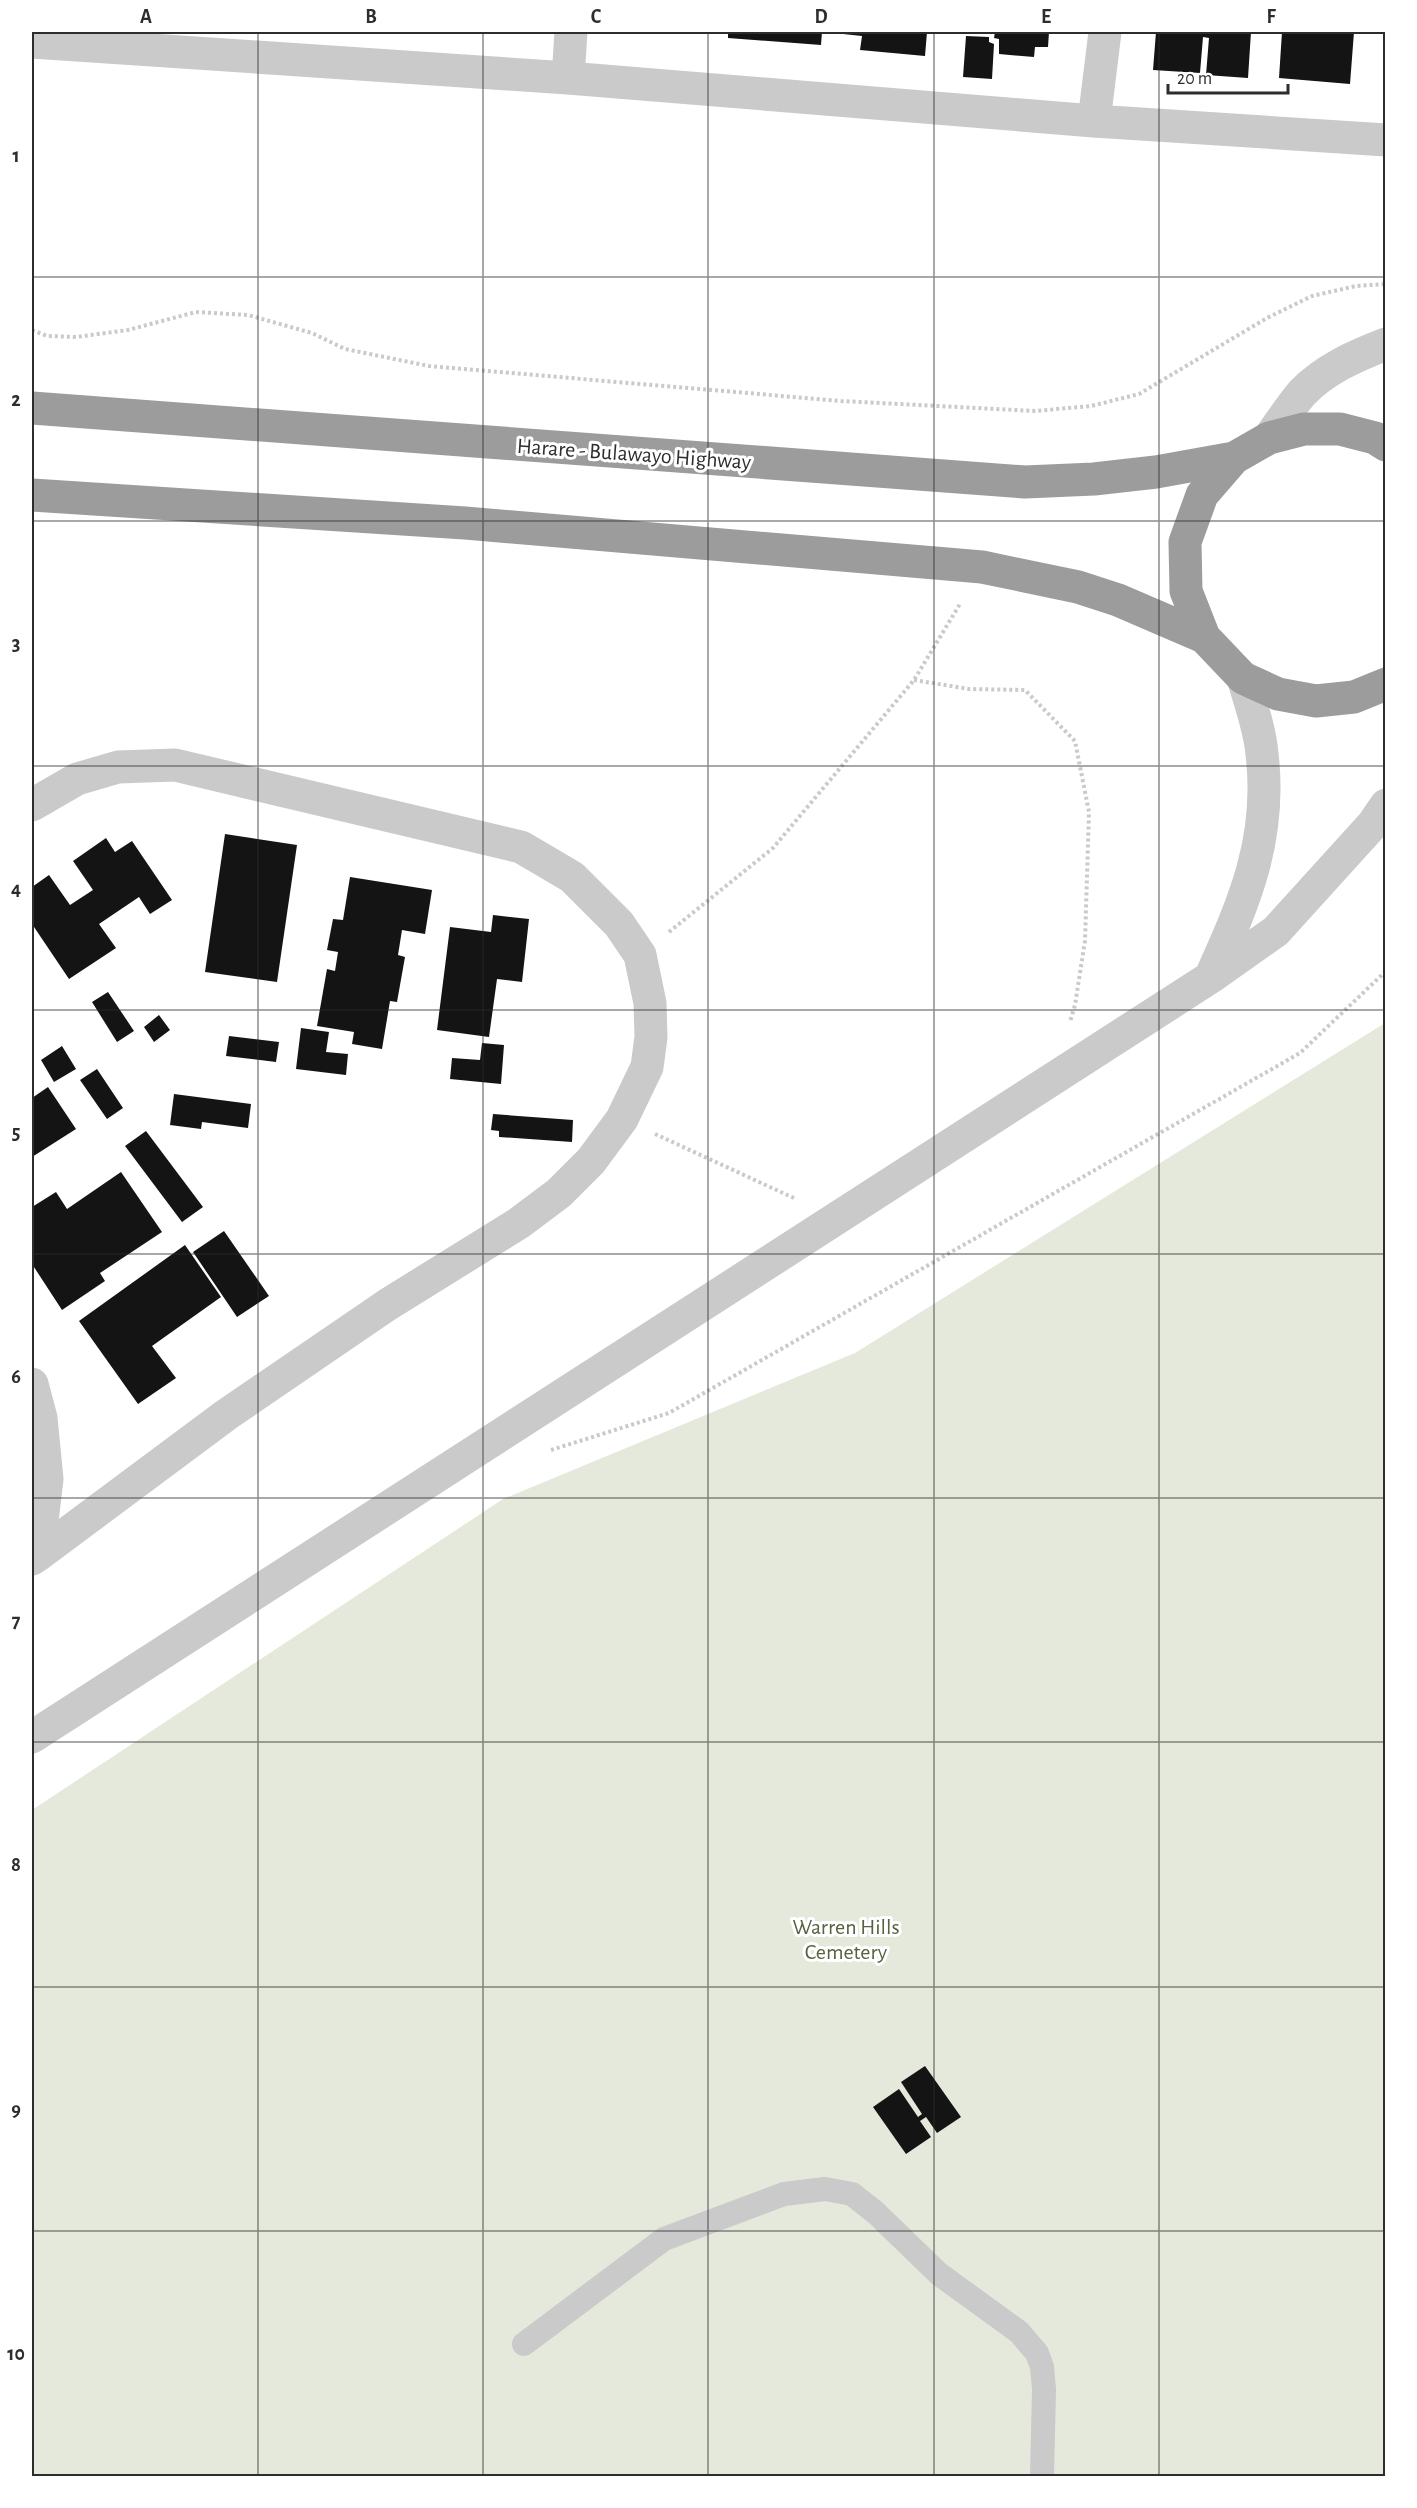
<svg xmlns="http://www.w3.org/2000/svg" width="1417" height="2508" font-family="'Alegreya Sans',sans-serif">
  <rect width="100%" height="100%" fill="#fff"/>
  <!-- green -->
  <path fill="#e5e9dc" d="M1385,1023v1453h-1353v-666l471,-311 352,-146z"/>
  <!-- building -->
  <path fill="#141414" d="M728,32h94l-1,13 -93,-7z
    M844,32h83l-2,24 -65,-6 2,-14 -19,-2z
    M995,32h54l-1,15h-13l-1,10 -35,-3v-15l-5,-1z
    M1156,32h95l-3,46 -42,-3 3,-37 -6,-1 -3,36 -47,-3z
    M1282,32h72l-4,52 -71,-6z
    M966,36l23,1v5l5,2 -2,35 -29,-2z
    M225,834l72,11 -20,137 -72,-10z
    M106,838l9,14 17,-11 40,59 -22,14 -11,-17 -40,27 17,24 -47,31 -37,-55v-37l17,-12 21,30 23,-15 -20,-29z
    M350,877l82,13 -7,44 -23,-4 -4,25 7,2 -8,45 -7,-1 -8,48 -30,-5 2,-12 -37,-6 10,-57 8,2 3,-19 -11,-2 6,-31 10,1z
    M493,915l36,4 -7,63 -25,-3 -8,58 -52,-7 13,-103 41,5z
    M108,992l26,39 -17,11 -25,-40z
    M159,1015l11,15 -16,12 -10,-15z
    M301,1028l28,4 -3,20 22,2 -2,21 -50,-6z
    M229,1036l50,6 -3,20 -50,-6z
    M482,1043l22,2 -3,39 -51,-5 2,-21 28,2z
    M62,1046l14,23 -22,13 -13,-22z
    M97,1069l26,39 -16,11 -27,-39z
    M48,1087l28,42 -44,28v-59z
    M174,1094l77,10 -3,24 -46,-6 -1,7 -31,-4z
    M493,1114l80,6 -1,22 -73,-5v-6l-8,-1z
    M146,1131l57,76 -21,15 -57,-76z
    M121,1172l41,60 -62,41 5,8 -43,29 -30,-46v-57l24,-15 11,17z
    M224,1231l45,65 -32,21 -44,-65z
    M185,1245l36,52 -69,49 24,32 -38,26 -59,-83z
    M925,2066l36,51 -24,16 -11,-16 -6,4 11,16 -25,17 -33,-47 26,-18 19,28 4,-3 -21,-32z"/>
  <g fill="none" stroke-linecap="round" stroke-linejoin="round">
    <!-- path -->
    <path stroke="#cacaca" stroke-width="4" stroke-dasharray="3 3" stroke-linecap="butt" d="M32,330l15,6 29,1 52,-7 68,-18 52,3 64,18 33,16 84,17 412,35 194,10 56,-5 48,-12 128,-76 45,-22 44,-10 30,-2
      M914,680l55,9 56,1 50,51 14,71 -4,129 -10,64 -5,17
      M669,932l104,-84 141,-168 46,-76
      M655,1134l141,65
      M551,1450l118,-37 631,-360 86,-82"/>
    <!-- service -->
    <path stroke="#cacaca" stroke-width="24" d="M524,2344l140,-105 120,-45 41,-5 27,5 24,19 63,61 80,58 18,21 5,14 2,22 -2,87"/>
    <!-- minor -->
    <path stroke="#cacaca" stroke-width="33" d="M32,42l536,36 526,43 292,19
      M568,78l3,-46
      M1094,121l11,-89
      M32,805l45,-26 41,-12 57,-2 346,82 51,30 47,47 21,31 10,48 1,34 -4,30 -25,52 -31,42 -32,32 -40,30 -132,82 -161,110 -188,140
      M32,1384l9,34 6,61 -9,76 -6,4"/>
    <!-- tertiary -->
    <path stroke="#cacaca" stroke-width="33" d="M1269,438c11,-15 21,-31 33,-45 23,-24 53,-37 84,-49
      M1211,976c34,-75 61,-138 51,-222 -2,-25 -12,-52 -19,-76
      M32,1737l1179,-760 65,-46 97,-107 13,-19"/>
    <!-- trunk -->
    <path stroke="#9c9c9c" stroke-width="33" d="M32,408l993,74 69,-3 62,-7 78,-14
      M1386,445l-11,-7 -35,-9h-36l-35,9 -35,20 -32,37 -17,47 1,49 18,46 39,41 35,16 38,7 38,-4 32,-13
      M32,495l433,28 517,44 96,20 40,13 86,37"/>
  </g>
  <!-- grid -->
  <path fill="none" stroke="#2d2d2d" stroke-width="1.5" stroke-opacity="0.55" d="M258,32v2444M483,32v2444M708,32v2444M934,32v2444M1159,32v2444M32,277h1354M32,521h1354M32,766h1354M32,1010h1354M32,1254h1354M32,1498h1354M32,1742h1354M32,1987h1354M32,2231h1354"/>
  <g text-anchor="middle" stroke-width="6" stroke-linejoin="round" paint-order="stroke">
    <!-- street labels -->
    <g font-size="22" fill="#2d2d2d" stroke="#fff">
      <text transform="translate(634 453) rotate(4)" y="8">Harare - Bulawayo Highway</text>
    </g>
    <!-- park labels -->
    <g font-size="22" fill="#556340" stroke="#fff">
      <text x="846" y="1934">Warren Hills<tspan x="846" dy="25">Cemetery</tspan></text>
    </g>
  </g>
  <!-- border -->
  <rect width="1417" height="2508" fill="none" stroke="#ffffff" stroke-width="66"/>
  <!-- scale -->
  <path d="M1168 84v9h120v-9" fill="none" stroke="#2d2d2d" stroke-width="3"/>
  <text x="1177" y="84" font-size="18" fill="#2d2d2d" stroke="#ffffff" stroke-width="4.5" paint-order="stroke">20 m</text>
  <rect x="33" y="33" width="1351" height="2442" fill="none" stroke="#2d2d2d" stroke-width="2"/>
  <g font-size="20" text-anchor="middle" font-weight="bold" fill="#2d2d2d">
    <text x="146" y="23">A</text>
    <text x="371" y="23">B</text>
    <text x="596" y="23">C</text>
    <text x="821" y="23">D</text>
    <text x="1046" y="23">E</text>
    <text x="1271" y="23">F</text>
    <text x="16" y="162">1</text>
    <text x="16" y="406">2</text>
    <text x="16" y="650">3</text>
    <text x="16" y="895">4</text>
    <text x="16" y="1139">5</text>
    <text x="16" y="1383">6</text>
    <text x="16" y="1627">7</text>
    <text x="16" y="1871">8</text>
    <text x="16" y="2116">9</text>
    <text x="16" y="2360">10</text>
  </g>
</svg>
